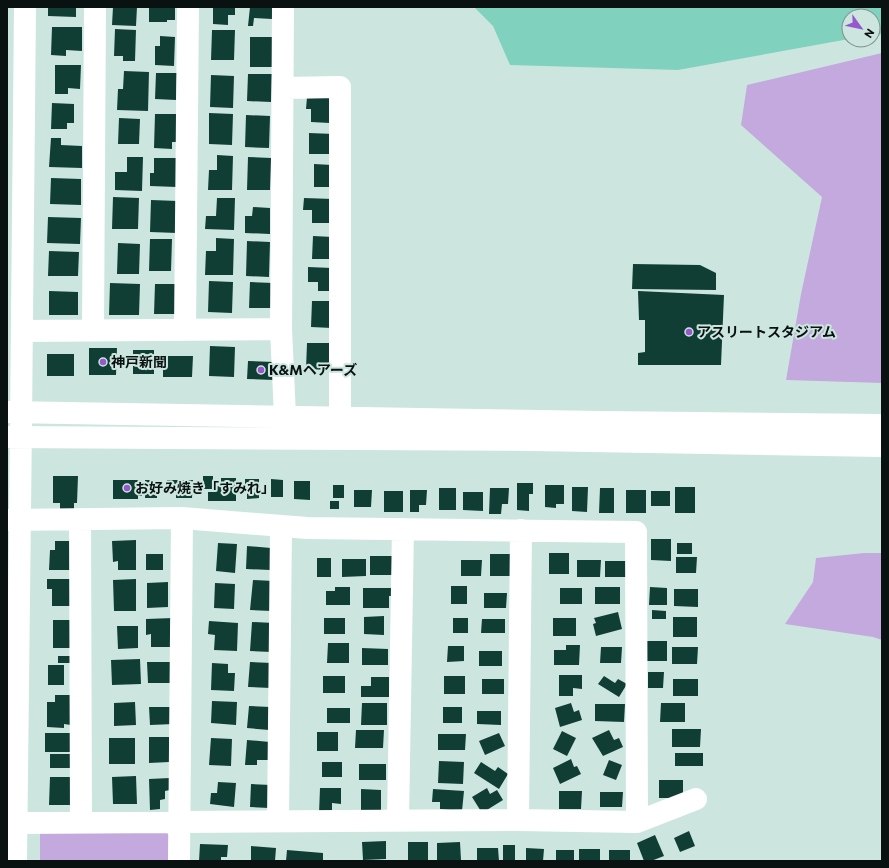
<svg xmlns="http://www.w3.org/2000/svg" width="889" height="868" font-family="Commissioner,'Noto Sans JP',sans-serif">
  <rect width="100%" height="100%" fill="#cce6df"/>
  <!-- green -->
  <path fill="#c3a9de" d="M882,53v330l-96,-3 15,-86 21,-97 -81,-72 6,-40z
    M864,553h18v87l-9,-3 -88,-13 28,-42 3,-24z
    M40,831h125l8,9v21h-133z"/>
  <!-- water -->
  <path fill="#80d2be" d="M474,7h408v27l-9,2v-20h-24v23l-171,31 -168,-5 -17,-39z"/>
  <!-- building -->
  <path fill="#103e35" d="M48,7h28v10l-28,-1z
    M113,7h24l-1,19 -24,-1z
    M149,7h26v13h-8v2h-18z
    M213,7h22v8h-7v10l-15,-1z
    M250,7h22v12l-18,-1 -1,8h-5z
    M52,27h30v24l-16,-1v6l-15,-1z
    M115,29l21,1 -1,31h-12v-5h-9z
    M212,30h23l-1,30h-23z
    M160,36l15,1 -1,29 -19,-1v-19h5z
    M250,37h23l-1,30h-22z
    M55,65h26l-1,24 -12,-1v6h-13z
    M124,71l25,1 -1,39 -31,-1 1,-21h5z
    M156,73h21l-1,27 -21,-1z
    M248,74h24l-1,28 -24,-1z
    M211,75l23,1 -1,32 -23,-1z
    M307,97h23v26l-19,-1v-13h-5z
    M52,103l22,1v19h-7v6h-16z
    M209,113l24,1 -1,31 -23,-1z
    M155,114h22l-1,28h-4v7l-18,-1z
    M246,115l24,1 -1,32 -24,-1z
    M119,118l21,1 -1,25h-21z
    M309,133l25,1 -1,20h-24z
    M51,138h10v7l21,1v22l-33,-1z
    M217,155l16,1 -1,34h-24l1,-20h8z
    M127,157h16l-1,34 -27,-1v-18h12z
    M248,157l23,1 -1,32h-23z
    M154,158h23v29l-27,-1v-13h4z
    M314,164l18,1 -1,22h-17z
    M51,178l30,1v26l-31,-1z
    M113,197l26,1 -1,31h-26z
    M217,198h18l-1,32 -29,-1 1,-13h10z
    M304,198l29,1 -1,24h-20v-13h-9z
    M151,200l27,1 -1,32 -27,-1z
    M253,207l17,1v26l-25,-1v-17h7z
    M48,217l33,1 -1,26 -33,-1z
    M313,236l20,1 -1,22h-20z
    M216,238l18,1 -1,36h-28l1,-24h10z
    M150,239h22l-1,32h-22z
    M247,241l23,1 -1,35 -23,-1z
    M118,243l22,1 -1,30h-22z
    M49,251l30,1 -1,24h-30z
    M633,264l67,1 16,8v17l-84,-1z
    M308,267l24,1 -1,23h-13v-9h-10z
    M209,281l24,1 -1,31 -24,-1z
    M250,282l23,1v25h-24z
    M110,283l30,1 -1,31h-30z
    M155,284h22l-1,30h-22z
    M49,291l29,1v23h-29z
    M638,291l86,4 -3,70h-83v-12l7,-1v-32h-6z
    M312,301h21l-1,27 -21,-1z
    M307,343h23l-1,27 -23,-1z
    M210,346l25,1 -1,30 -25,-1z
    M89,348h28l-1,27h-27z
    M133,350h21v24h-21z
    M47,354h27v22h-27z
    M163,356h30l-1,21h-29z
    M248,361l26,1v18l-27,-1z
    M53,476h25l-1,27h-3v6h-14v-6h-7z
    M203,476h10v13h-10z
    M221,478h15v23h-28v-9h7v-6h6z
    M245,479h14v11h-14z
    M271,479l12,1v17h-12z
    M113,480h29v16h-4v3h-25z
    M145,480h12v18h-12z
    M167,480h26l-1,18h-16v-5h-9z
    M294,481h16v19l-16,-1z
    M517,483h16v11h-4v17l-12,-1z
    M333,485h11v13h-11z
    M545,485h19v19h-8v4l-11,-1z
    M572,487h16l-1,25 -15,-1z
    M675,487h20v26h-20z
    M439,488h17v22h-17z
    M490,488h19l-1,16h-6l-1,10h-12z
    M600,488h14v25h-15z
    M354,490h18l-1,17h-17z
    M410,490h17l-1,15h-7v7h-9z
    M626,490h20v23h-20z
    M384,491h19v21h-19z
    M651,491h19v15h-19z
    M247,492h12v6l-12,1z
    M463,492h20v19l-20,-1z
    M330,501h9v8h-9z
    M651,539h20v22l-20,-1z
    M136,540v30h-18v-9l-5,1 -1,-21z
    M55,541h16l-1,29h-21l1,-20h5z
    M218,543l19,1 -2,29 -19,-2z
    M677,543h15v11h-15z
    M247,546l24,2 -1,22 -24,-1z
    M549,553h20v21h-20z
    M146,554h17v16h-17z
    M490,554h22l-1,22h-21z
    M370,556h22v19h-22z
    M676,557h21l-1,16h-20z
    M317,558h14v19h-14z
    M342,559h24v17l-24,1z
    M461,560h21l-1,16h-20z
    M577,560h24l-1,17h-23z
    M605,561h24l-1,16h-23z
    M47,579h25v27h-20v-17h-5z
    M136,579v32h-22l-1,-31z
    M253,580l21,1 -2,30 -22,-1z
    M168,582v25l-21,1v-25z
    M215,583l20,1 -1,25 -20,-1z
    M451,586h16v18h-16z
    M335,587h15v18h-24v-14h9z
    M595,587h25v17h-25z
    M650,587l17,1v17h-18z
    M363,588h31v8h-5v12h-26z
    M560,588h22v16h-22z
    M674,589h24v18l-24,-1z
    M484,593h23l-1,15h-22z
    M652,610l14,1v8h-14z
    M618,612l4,17 -26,7 -3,-12 3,-1 -2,-5z
    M384,616v19l-20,-1v-17z
    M673,617h24v20h-24z
    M173,618l1,29h-23v-13l-5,1v-16z
    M324,618h21v16h-21z
    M453,618h15v15h-15z
    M553,618h23v18h-23z
    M482,619h23v14h-24z
    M53,620h20v28h-20z
    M209,621l29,2 -1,28 -23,-1 1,-15 -7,-1z
    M252,622l22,1 -2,29 -22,-1z
    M117,626h21v22l-20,1z
    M646,641h21v20h-21z
    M328,643h21v20h-22z
    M566,645h14l-1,20h-25v-15h12z
    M448,646h16v15l-17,1z
    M601,647h21l-1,16h-21z
    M672,647h26l-1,17h-25z
    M362,648l26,1v16h-26z
    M479,651h23v15h-23z
    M58,656h13v7h-13z
    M140,659l1,25 -29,1 -1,-25z
    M147,662h23v21h-22z
    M250,662l22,1 -1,25 -23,-1z
    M212,663l16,1v9h7l-1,18 -23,-1z
    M48,665h16v20h-16z
    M648,672h16l-1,16h-15z
    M559,675h23v14l-9,-1v8h-14z
    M323,676h22v17h-22z
    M444,676h21v18h-21z
    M604,676l11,7 3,-4 9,5 -8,13 -21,-13z
    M371,677h18v20h-28v-11h10z
    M482,679h22v15h-22z
    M673,679h25v17h-25z
    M55,695h16v30l-7,-1v4l-17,-1v-25h8z
    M212,701l25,1 -1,23 -25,-2z
    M135,702l1,23 -22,1v-23z
    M362,703h25v22h-26z
    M571,703l3,9 5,-2 3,10 -22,7 -5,-19z
    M661,703h24v19h-25z
    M595,704h30l-1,18 -29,-1z
    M249,706l21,1 -1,23 -22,-2z
    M149,707h24l1,17 -24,1z
    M443,707h19v16h-19z
    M327,708h23v15h-23z
    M477,711h24v14l-24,-1z
    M672,729h29l-1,18h-28z
    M356,730h28l-1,18h-28z
    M609,730l5,10 5,-2 4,9 -20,9 -11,-18z
    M562,731l14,7 -9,18 -14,-7z
    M317,732h21v19h-21z
    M45,733h30l-1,19h-29z
    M499,733l6,13 -20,9 -6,-14z
    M438,734h28l-1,16h-27z
    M149,737h20v25l-20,1z
    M109,738h26v26h-26z
    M211,738l21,1 -1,27 -22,-1z
    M247,740l23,2 -1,18h-12v5h-12z
    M675,753h28v13h-28z
    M50,754h23v14h-23z
    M571,759l3,8 3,-1 4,8 -21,10 -7,-16z
    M609,760l13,5 -6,15 -13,-5z
    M439,761l25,1 -1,22 -25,-1z
    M322,762h20v15h-20z
    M481,762l14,9 3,-4 10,7 -9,15 -25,-16z
    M359,764h27v16h-27z
    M136,776l1,28h-24l-1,-27z
    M50,777h22l3,28h-26z
    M170,778v12l-5,1v8l-5,1v9l-10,1 -1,-31z
    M659,780h24v18h-24z
    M218,782l18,1 -2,24 -24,-3 1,-11h6z
    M251,784l20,1 -2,23 -19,-1z
    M320,788h21v16l-9,-1v11h-13z
    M487,788l3,6 7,-4 6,10 -21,13 -10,-16z
    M361,789l20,1v22h-20z
    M433,789l31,2 -2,20 -22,-2v-7h-8z
    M559,791h23l-1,18h-22z
    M600,792h23l-1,15h-22z
    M689,831l6,15 -15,6 -6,-14z
    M655,835l9,21 -13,5h-7l-7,-18z
    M386,841v18l-23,1 -1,-18z
    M408,842h20v19h-20z
    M460,842l1,18 -24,1v-18z
    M200,844l28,1 -1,12h-6v4h-22z
    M503,845h12v16h-12z
    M251,846l25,2 -1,13h-24z
    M477,848h21l1,13h-22z
    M526,848l18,1 -1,12h-17z
    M579,849h21v12h-21z
    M287,850l36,3v8h-37z
    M556,850h18v11h-18z
    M609,850h21v11h-21z"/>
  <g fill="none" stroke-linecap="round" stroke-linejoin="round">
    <!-- minor -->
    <path stroke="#fff" stroke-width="22" d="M283,88l57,-1v330
      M281,329l4,87
      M93,330l2,-323
      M185,330l3,-323
      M23,331l258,-2 2,-322
      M7,412l594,10 281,3
      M7,437l526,3 349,6
      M7,520l175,-2 125,10 329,4 1,290
      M80,520l1,302
      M398,820l5,-291
      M518,820l3,-290
      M278,821l3,-295
      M16,823l502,-3 119,2 59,-23
      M16,861c2,-285 8,-569 9,-854
      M179,861l3,-343"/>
  </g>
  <!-- markers -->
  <g fill="#9757cd" stroke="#cce6df" stroke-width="1.5">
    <circle cx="689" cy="332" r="4"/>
    <circle cx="103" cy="362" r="4"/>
    <circle cx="261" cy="370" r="4"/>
    <circle cx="127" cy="488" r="4"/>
  </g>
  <g text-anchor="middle" stroke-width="4" stroke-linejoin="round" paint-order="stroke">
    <!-- poi labels -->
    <g font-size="14" font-weight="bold" fill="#091210" stroke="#cce6df" text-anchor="start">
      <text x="697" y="337">アスリートスタジアム</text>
      <text x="111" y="367">神戸新聞</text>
      <text x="269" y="375">K&amp;Mヘアーズ</text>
      <text x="135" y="493">お好み焼き「すみれ」</text>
    </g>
  </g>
  <!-- border -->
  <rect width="889" height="868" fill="none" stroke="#091210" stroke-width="16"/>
  <!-- north arrow -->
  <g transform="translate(861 28) rotate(123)"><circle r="19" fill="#cce6df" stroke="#7e918c"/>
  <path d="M0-3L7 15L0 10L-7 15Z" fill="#9757cd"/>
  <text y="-6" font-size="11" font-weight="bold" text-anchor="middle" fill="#091210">N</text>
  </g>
</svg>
